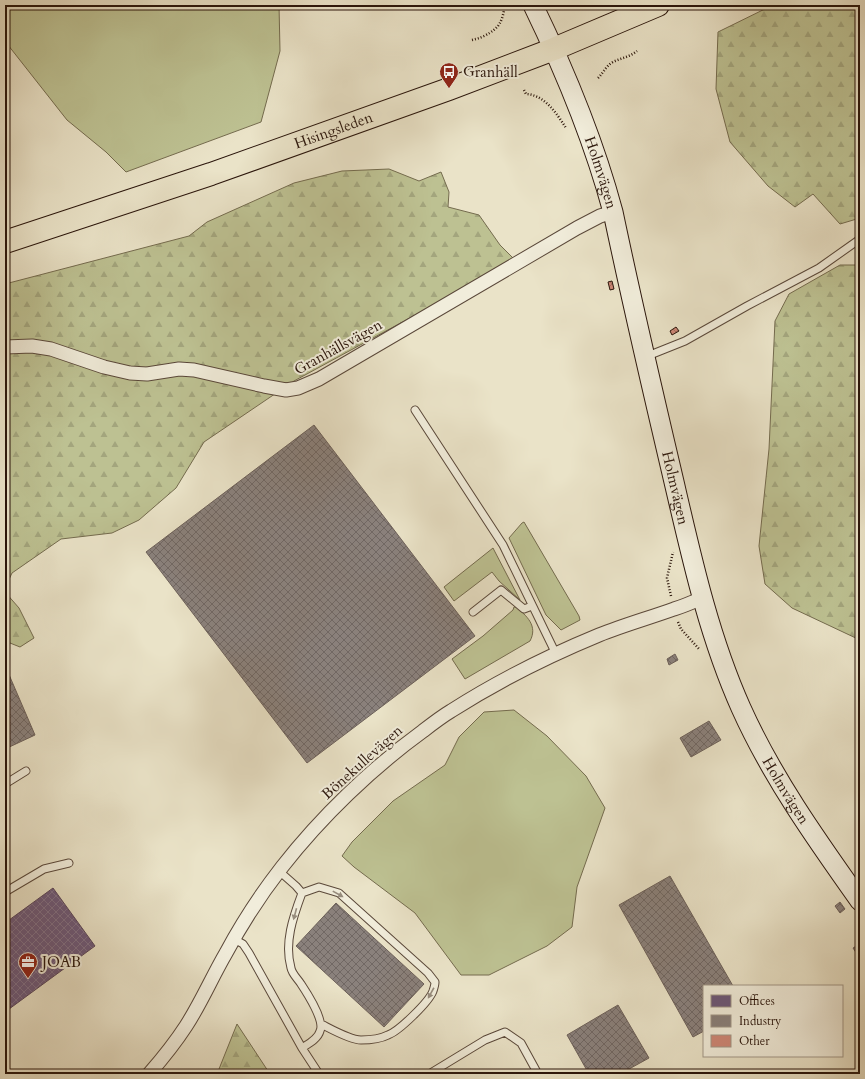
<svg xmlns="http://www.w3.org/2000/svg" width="865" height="1079" font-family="Cardo,serif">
  <defs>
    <pattern id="forest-firs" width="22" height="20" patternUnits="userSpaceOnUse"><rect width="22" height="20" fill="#bdc192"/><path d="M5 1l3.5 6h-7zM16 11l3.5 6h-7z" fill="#a3a57d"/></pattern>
    <pattern id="offices-cross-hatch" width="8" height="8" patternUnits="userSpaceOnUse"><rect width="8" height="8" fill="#6d597a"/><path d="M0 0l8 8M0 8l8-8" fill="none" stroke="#827189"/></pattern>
    <pattern id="industry-cross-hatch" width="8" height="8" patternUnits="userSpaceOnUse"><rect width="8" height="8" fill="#8a817c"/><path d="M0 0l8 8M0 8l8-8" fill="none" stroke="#716864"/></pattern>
    <pattern id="building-cross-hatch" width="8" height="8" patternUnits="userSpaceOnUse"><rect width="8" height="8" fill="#cd8776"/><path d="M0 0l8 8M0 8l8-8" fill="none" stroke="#a76d5f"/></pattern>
  </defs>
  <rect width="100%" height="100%" fill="#eae3c8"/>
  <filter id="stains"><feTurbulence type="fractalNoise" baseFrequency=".005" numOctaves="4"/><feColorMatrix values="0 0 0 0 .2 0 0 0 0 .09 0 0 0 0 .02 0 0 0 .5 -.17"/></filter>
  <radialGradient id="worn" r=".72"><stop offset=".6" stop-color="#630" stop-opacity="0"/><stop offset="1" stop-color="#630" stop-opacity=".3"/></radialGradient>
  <!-- grass -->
  <path fill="#bdc192" stroke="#746b4e" d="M5,5h274l1,46 -19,71 -135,50 -20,-20 -39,-32 -59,-75 -3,6z
    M524,522l55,94 1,4 -19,10 -15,-15 -37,-77 13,-15z
    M493,548l1,2 26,50 -21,-19 -7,-9 -38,29 -10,-14z
    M514,607h2c11,9 22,19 14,34l-65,38 -13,-20 31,-23 30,-26z
    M514,710l33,26 39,40 19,32 -28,79 -5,40 -25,19 -58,29h-28l-46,-62 -61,-46 -12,-11 10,-14 41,-41 52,-36 14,-28 25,-25z"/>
  <!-- forest -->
  <path fill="url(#forest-firs)" stroke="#746b4e" d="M773,5h87v213l-20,6 -27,-30 -18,13 -27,-21 -38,-44 -14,-53 2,-57z
    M389,169l30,12 22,-9 8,20 -1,15 31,8 21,30 13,13 -26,18 -193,105 -90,61 -28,46 -37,32 -27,13 -51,6 -49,34 -7,15v-304l184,-48 18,-14 87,-39 48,-12z
    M840,265h20v375l-68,-32 -27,-24 -6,-38 10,-97 6,-128 14,-27z
    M5,592l14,16 15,30 -14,9 -15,-6z
    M237,1024l31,47 4,3h-55z"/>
  <!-- offices -->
  <path fill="url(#offices-cross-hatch)" stroke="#594559" d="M53,888l42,58 -90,66v-89z"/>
  <!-- industry -->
  <path fill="url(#industry-cross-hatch)" stroke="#6d615a" d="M314,425l161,211 -168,127 -161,-211z
    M675,654l3,6 -9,5 -2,-6z
    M7,670l28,65 -30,14v-78z
    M709,721l12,19 -30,17 -11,-19z
    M670,876l63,110h-29v45l-11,6 -74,-132z
    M840,902l5,7 -5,4 -5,-7z
    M336,903l88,81 -40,43 -88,-81z
    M858,945l2,3v4l-3,2 -4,-6z
    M618,1005l31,53 -29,16h-31l-22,-39z"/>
  <!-- building -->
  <path fill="url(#building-cross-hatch)" stroke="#2a150b" d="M612,281l2,8 -4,1 -2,-8z
    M676,327l3,4 -7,4 -2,-4z"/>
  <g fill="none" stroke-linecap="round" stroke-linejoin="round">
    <!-- lane casing -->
    <g stroke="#5a483a" stroke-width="9">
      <path id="lane" d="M645,357l40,-16 62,-35 72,-38 41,-29
        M415,410l88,135 53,109
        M473,612l28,-22 23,19 8,-3
        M5,784l21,-13
        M279,871l17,15 6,7c-9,24 -18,50 -11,75 1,6 7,11 10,16 6,9 24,37 19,47 -2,8 -12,13 -18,17
        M5,892l39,-23 25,-6
        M302,893l17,-6 20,6 89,80 7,9c0,2 -1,6 -2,9 -4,11 -34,40 -45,44 -8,4 -19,5 -27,5 -11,0 -30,-11 -40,-16
        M234,939l9,5 6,9 53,95 17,26
        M429,1074l56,-34 20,-8 16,11 17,31"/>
    </g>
    <!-- street casing -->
    <g stroke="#5a483a" stroke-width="15">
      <path id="street" d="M5,347l27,-1 19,3 53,18 26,6 17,1 32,-5 15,1 70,16 22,4 12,-2 21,-9 258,-151 23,-12 13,-4
        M149,1074c13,-15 26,-31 37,-48 15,-23 26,-49 40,-73 16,-30 35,-59 56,-86 39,-50 90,-99 141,-136 9,-7 18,-14 28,-20 47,-30 97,-55 148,-76 25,-10 50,-17 75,-26 10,-3 19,-7 28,-11"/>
    </g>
    <!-- secondary casing -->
    <g stroke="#2a150b" stroke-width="21">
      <g id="secondary">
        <path id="s1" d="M533,5c32,66 61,136 80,207 18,86 38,172 58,257 19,81 36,163 70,239 31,69 75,131 119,193"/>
      </g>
    </g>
    <!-- highway casing -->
    <g stroke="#2a150b" stroke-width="24">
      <g id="highway">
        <path id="s2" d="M5,242l206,-68 238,-85 105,-40 104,-44"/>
      </g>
    </g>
    <!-- path -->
    <path stroke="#2a150b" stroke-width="2.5" stroke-dasharray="1 2" stroke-linecap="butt" d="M472,40c4,-1 8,-2 12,-4 16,-8 18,-14 21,-31
      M598,78c6,-6 8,-12 15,-16 8,-4 17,-5 24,-11
      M524,90l2,4c19,1 31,20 40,34
      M671,596l-4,-18 6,-26
      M678,622l3,7 19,21"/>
    <!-- lane -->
    <use href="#lane" stroke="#f1eddb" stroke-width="7"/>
    <!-- street -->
    <use href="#street" stroke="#f1eddb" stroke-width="13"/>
    <!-- secondary -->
    <use href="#secondary" stroke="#f1eddb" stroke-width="19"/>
    <!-- highway -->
    <use href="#highway" stroke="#eae3c8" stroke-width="22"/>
  </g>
  <!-- one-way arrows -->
  <defs><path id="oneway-solid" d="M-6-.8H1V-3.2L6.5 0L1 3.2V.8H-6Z"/></defs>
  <g fill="#978c7d">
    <use href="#oneway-solid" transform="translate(338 894) rotate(29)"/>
    <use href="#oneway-solid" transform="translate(295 914) rotate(105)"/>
    <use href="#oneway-solid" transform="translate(431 993) rotate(119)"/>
  </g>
  <!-- icons -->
  <defs>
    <g id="bus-pin" transform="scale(1)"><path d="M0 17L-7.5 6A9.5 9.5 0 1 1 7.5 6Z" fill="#8f2418" stroke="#f1eddb"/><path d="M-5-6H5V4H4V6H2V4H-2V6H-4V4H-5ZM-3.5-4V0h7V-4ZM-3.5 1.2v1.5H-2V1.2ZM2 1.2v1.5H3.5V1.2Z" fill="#fff"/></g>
    <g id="office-pin" transform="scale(1)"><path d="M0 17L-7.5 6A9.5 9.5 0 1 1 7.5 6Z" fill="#8f2418" stroke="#f1eddb"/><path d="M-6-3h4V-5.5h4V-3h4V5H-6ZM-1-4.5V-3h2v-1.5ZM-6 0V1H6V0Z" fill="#fff"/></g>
  </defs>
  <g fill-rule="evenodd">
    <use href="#bus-pin" x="449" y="72"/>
    <use href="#office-pin" x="28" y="962"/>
  </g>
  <g text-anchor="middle" stroke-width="4" stroke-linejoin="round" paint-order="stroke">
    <!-- poi labels -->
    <g font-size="15" fill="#2a150b" stroke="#f1eddb" text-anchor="start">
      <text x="463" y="77">Granhäll</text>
      <text x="42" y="967">JOAB</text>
    </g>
    <!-- street labels -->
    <g font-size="15" fill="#2a150b" stroke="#f1eddb">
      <text dy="5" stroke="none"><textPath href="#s2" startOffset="347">Hisingsleden</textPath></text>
      <text dy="5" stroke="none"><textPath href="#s1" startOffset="181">Holmvägen</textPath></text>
      <text transform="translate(338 347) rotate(-29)" y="5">Granhällsvägen</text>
      <text dy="5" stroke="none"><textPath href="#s1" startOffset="505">Holmvägen</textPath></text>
      <text transform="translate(362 762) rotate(-42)" y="5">Bönekullevägen</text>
      <text dy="5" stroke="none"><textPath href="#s1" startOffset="829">Holmvägen</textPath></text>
    </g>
  </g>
  <!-- margin -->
  <rect width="865" height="1079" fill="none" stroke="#eae3c8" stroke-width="20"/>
  <rect x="6" y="6" width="853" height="1067" fill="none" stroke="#2a150b" stroke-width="2"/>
  <rect x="10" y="10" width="845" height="1059" fill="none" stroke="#2a150b"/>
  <!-- legend -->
  <rect x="703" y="985" width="140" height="72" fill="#f1eddb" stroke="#a19788"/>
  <rect x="711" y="995" width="20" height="12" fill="#6d597a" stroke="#a19788"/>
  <text x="739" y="1005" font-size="12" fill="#2a150b">Offices</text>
  <rect x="711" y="1015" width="20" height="12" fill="#8a817c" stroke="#a19788"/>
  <text x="739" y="1025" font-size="12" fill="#2a150b">Industry</text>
  <rect x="711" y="1035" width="20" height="12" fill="#cd8776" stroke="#a19788"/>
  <text x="739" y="1045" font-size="12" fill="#2a150b">Other</text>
  <rect width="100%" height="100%" filter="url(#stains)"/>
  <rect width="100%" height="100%" fill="url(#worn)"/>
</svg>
